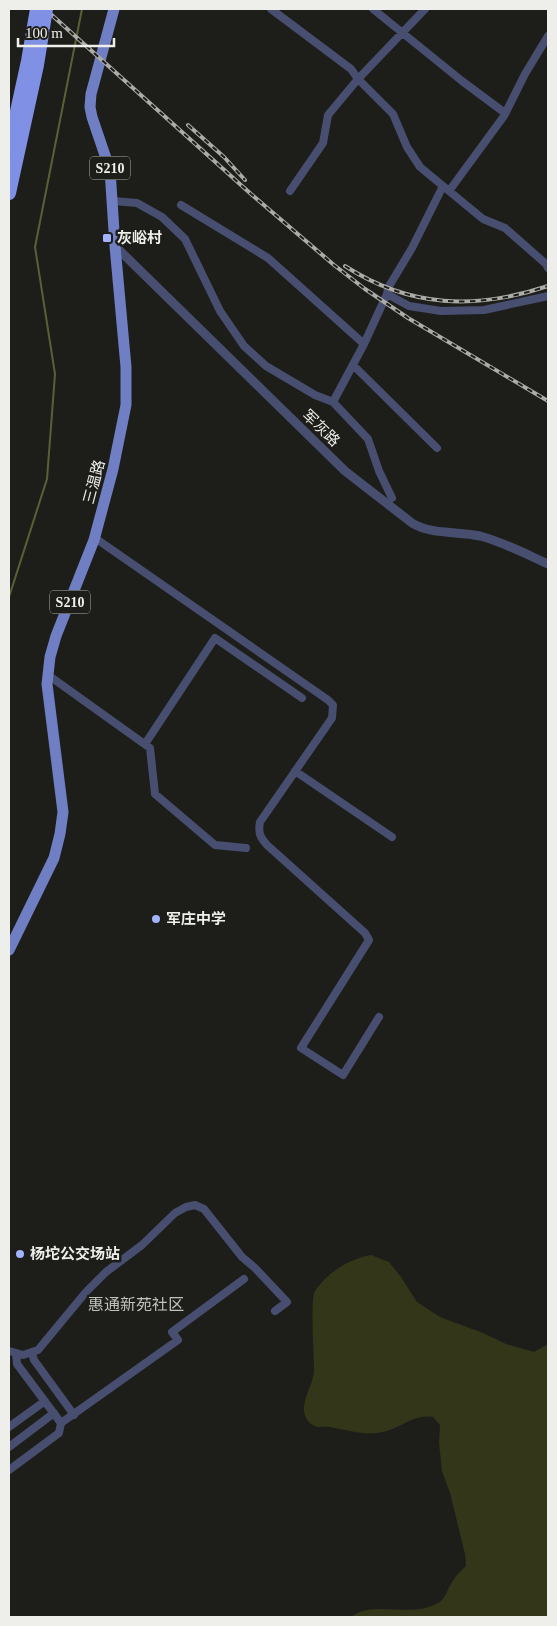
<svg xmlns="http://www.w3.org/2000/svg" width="557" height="1626" font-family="'Times New Roman','Noto Sans SC',serif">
  <rect width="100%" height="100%" fill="#1d1e1a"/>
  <!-- green -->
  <path fill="#333618" d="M371,1255l18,7 12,15 16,25 23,15 43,16 23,11 28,8 14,-8v273h-197c22,-18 61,2 87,-14 9,-5 9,-15 15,-22 3,-6 8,-10 13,-15l-1,-12 -15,-61 -8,-22 -3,-28 1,-18 -7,-8c-19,-3 -29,9 -46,14 -19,6 -39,-1 -57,-4 -4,-1 -11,1 -15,-1 -6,-2 -10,-8 -11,-15 -1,-16 11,-28 10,-44 0,-13 -4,-67 1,-76 13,-19 34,-32 56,-36z"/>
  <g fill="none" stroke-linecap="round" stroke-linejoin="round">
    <!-- stream -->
    <path stroke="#5b6034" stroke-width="2" d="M9,597l38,-118 8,-105 -20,-127 47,-238"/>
    <!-- minor -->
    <path stroke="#474e70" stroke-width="8" d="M271,9l80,60 7,10 35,35 14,33 13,20 63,52 22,9 41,36 2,4
      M373,9l89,72 43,32
      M290,191l33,-48 5,-28 30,-36 67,-70
      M449,191l55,-75 21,-42 23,-38
      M113,201l24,2 25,14 23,22 35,72 24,35 22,20 49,29 18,7 35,37 11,32 13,27
      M181,205l87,53 96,86
      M387,294l22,12 32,5 43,-1 64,-14
      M353,365l84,83
      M333,402l31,-58 23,-50 1,-6 24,-40 31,-62
      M95,538l233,162 5,5 -1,13 -72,104c-2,11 0,15 7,23l98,88 4,7 -68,108 42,27 36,-58
      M48,675l102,73 5,46 60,51 31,3
      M145,744l70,-106 87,60
      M295,771l97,66
      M9,1351l14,4 15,-5 48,-58 20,-20 36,-27 33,-32 11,-6 9,-2 9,4 38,48 13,11 32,34 -12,9
      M16,1353l1,11 44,59
      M32,1353l2,7 40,55
      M9,1427l36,-26
      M9,1447l45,-34
      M9,1470l50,-37 2,-10 117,-83 -6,-8 72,-53"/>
    <!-- tertiary -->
    <path stroke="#474e70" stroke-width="9" d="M115,246l230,225 67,52c19,12 46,8 68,13 23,6 46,18 68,28"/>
    <!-- primary -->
    <path stroke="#707ec3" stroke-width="11" d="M9,950l45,-92 6,-24 3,-22 -16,-128 3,-27 6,-21 38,-96 19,-71 13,-64v-38l-11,-121 -5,-76 -18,-53 -2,-10 1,-13 23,-85"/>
    <!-- motorway -->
    <path stroke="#8090e4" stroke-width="14" d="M9,148l19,-87 9,-52"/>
    <!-- rail casing -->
    <g stroke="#ababa8" stroke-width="4">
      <path id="rail" d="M45,9l206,185 83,71 31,24 43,29 140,83
        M188,125l36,32 21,23
        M345,266c65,42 131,44 203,20"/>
    </g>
    <!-- rail -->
    <use href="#rail" stroke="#1d1e1a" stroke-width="2" stroke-dasharray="5.5" stroke-linecap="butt"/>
    <!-- motorway-bridge -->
    <path stroke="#8090e4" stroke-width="14" d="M9,193l28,-128 9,-56"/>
  </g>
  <!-- markers -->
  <g fill="#a2b2fd" stroke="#1d1e1a" stroke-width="2">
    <rect x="102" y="233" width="10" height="10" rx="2.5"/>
    <circle cx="156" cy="919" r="5"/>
    <circle cx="20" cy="1254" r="5"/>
  </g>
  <g text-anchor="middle" stroke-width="5" stroke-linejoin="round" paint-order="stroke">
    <!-- shield labels -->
    <g fill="#1d1e1a" stroke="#afb0ac" stroke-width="1">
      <rect x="90" y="156.5" width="40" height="23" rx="4"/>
      <rect x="50" y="590.5" width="40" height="23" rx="4"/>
    </g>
    <g font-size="14" font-weight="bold" fill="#eeeeeb">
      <text x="110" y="173">S210</text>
      <text x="70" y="607">S210</text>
    </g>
    <!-- poi labels -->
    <g font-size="15" font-weight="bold" fill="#eeeeeb" stroke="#1d1e1a" text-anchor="start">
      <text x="117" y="243">灰峪村</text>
      <text x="166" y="924">军庄中学</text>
      <text x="30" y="1259">杨坨公交场站</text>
    </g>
    <!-- street labels -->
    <g font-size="15" fill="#eeeeeb" stroke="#1d1e1a">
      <text transform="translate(321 428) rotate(44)" y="5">军灰路</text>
      <text transform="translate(94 482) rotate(-75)" y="5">三温路</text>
    </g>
    <!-- neighbourhood labels -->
    <g font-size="16" fill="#c1c2bc" stroke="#1d1e1a">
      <text x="136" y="1310">惠通新苑社区</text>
    </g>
  </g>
  <!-- border -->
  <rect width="557" height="1626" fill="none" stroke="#eeeeeb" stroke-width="20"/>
  <!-- scale -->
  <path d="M18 38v8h96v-8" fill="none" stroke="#eeeeeb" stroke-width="2.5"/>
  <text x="25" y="38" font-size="15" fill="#eeeeeb" stroke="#1d1e1a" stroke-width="4" paint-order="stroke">100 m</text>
</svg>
